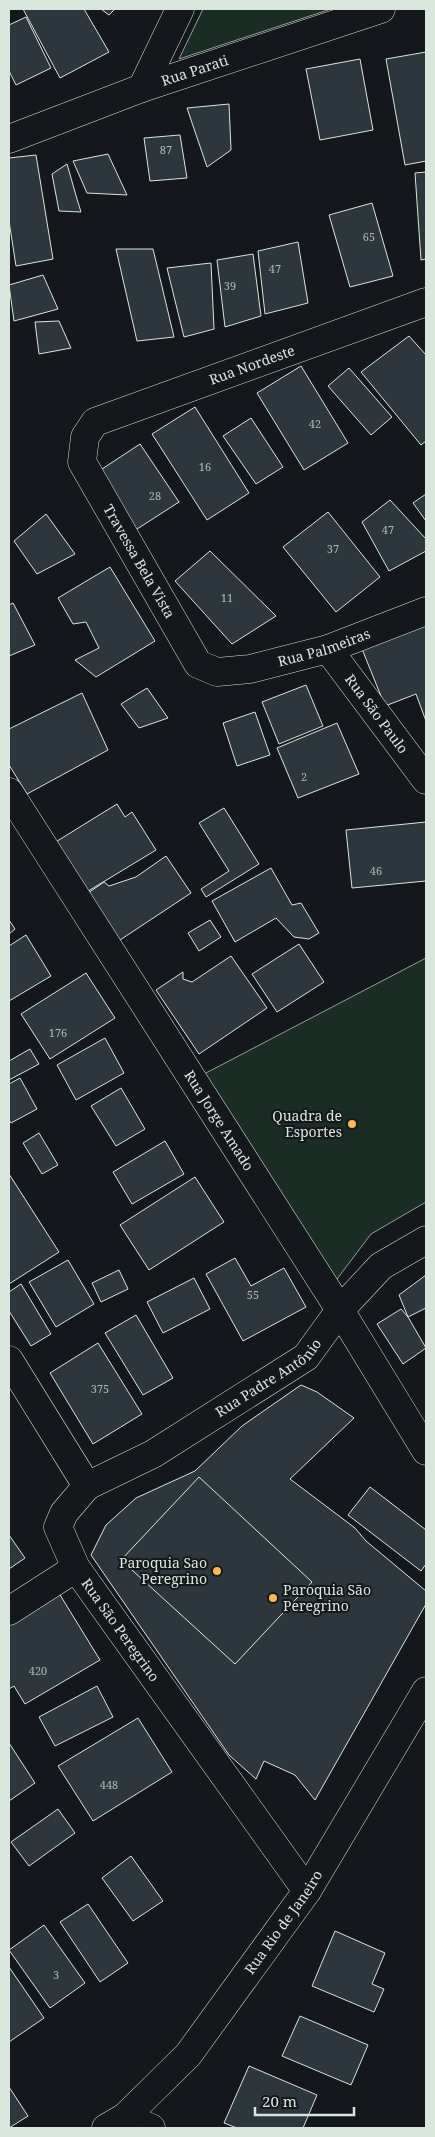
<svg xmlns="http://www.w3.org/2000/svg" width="435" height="2137" font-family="'Noto Serif',serif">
  <rect width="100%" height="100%" fill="#14181c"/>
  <!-- green -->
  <path fill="#1a2d24" stroke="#939e99" d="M203,9h128l-152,50z
    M426,958v244l-55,32 -37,49 -130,-209z"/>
  <!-- building -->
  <path fill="#2c363c" stroke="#d8e6dc" d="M23,9h61l25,43 -49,26z
    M101,9h14l-6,6z
    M26,17l25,51 -35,17 -7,-14v-46z
    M426,52v109l-21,4 -19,-106z
    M360,59l13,71 -53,10 -14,-71z
    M229,104l2,46 -24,17 -20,-59z
    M180,135l7,43 -37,3 -6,-43z
    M108,154l19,41 -40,-2 -14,-32z
    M36,155l17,104 -37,7 -7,-45v-63z
    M67,164l10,35 4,13 -22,-1 -7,-37z
    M426,172v87l-5,1 -6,-87z
    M372,203l21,73 -43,11 -21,-72z
    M298,242l10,61 -43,11 -7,-63z
    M116,249h37l21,88 -37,4z
    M253,254l8,62 -36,11 -8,-67z
    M211,263l3,66 -30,8 -17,-69z
    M43,275l15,34 -44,12 -5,-36z
    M59,321l12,27 -32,6 -4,-32z
    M409,336l17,19v86l-5,4 -60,-73z
    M301,366l47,77 -44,27 -47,-77z
    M349,368l43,49 -21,18 -43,-49z
    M195,407l54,86 -42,27 -55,-86z
    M251,418l32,49 -27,17 -33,-48z
    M140,444l39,58 -45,29 -38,-58z
    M426,494v27l-13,-18z
    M390,500l36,39v12l-37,20 -27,-49z
    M328,512l52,65 -44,35 -53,-65z
    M46,514l29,40 -38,20 -23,-33z
    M210,551l66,65 -44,28 -57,-63z
    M110,567l45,74 -59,36 -21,-17 24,-12 -13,-26 -13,2 -15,-26z
    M13,603l22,42 -26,11v-51z
    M426,617v104l-10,-27 -31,12 -25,-62z
    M306,685l17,41 -44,18 -17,-42z
    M147,688l21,30 -29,10 -18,-24z
    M82,693l26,57 -81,44 -18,-29v-36z
    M255,712l15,43 -33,11 -14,-43z
    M337,723l22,51 -61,24 -21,-50z
    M117,804l8,13 7,-5 24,38 -71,43 -31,-50z
    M224,808l35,56 -53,33 -5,-8 28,-18 -30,-48z
    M426,822v59l-74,7 -6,-58z
    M166,856l25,37 -71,47 -32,-47 16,-11 5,4 27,-9z
    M271,868l21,37 9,-2 18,30 -10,6 -15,-2 -18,-19 -41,24 -23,-41z
    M9,920l6,9 -6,5z
    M210,920l11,17 -22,14 -11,-18z
    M26,935l25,41 -42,25v-55z
    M299,944l25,38 -47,30 -25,-38z
    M231,956l36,52 -68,46 -43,-64 27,-18v7l9,3z
    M86,973l29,45 -65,41 -29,-45z
    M105,1038l19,35 -48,27 -19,-35z
    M30,1049l9,15 -30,16v-19z
    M20,1078l17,31 -26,14 -2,-3v-36z
    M121,1088l24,41 -29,17 -25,-40z
    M39,1133l19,32 -16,9 -19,-31z
    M165,1141l19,33 -52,30 -19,-32z
    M9,1174l50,78 -50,32z
    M195,1177l29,45 -75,48 -29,-45z
    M235,1258l16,28 33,-18 22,39 -63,34 -37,-67z
    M68,1260l26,44 -38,23 -27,-45z
    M119,1270l9,19 -27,13 -9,-19z
    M426,1275v33l-18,9 -9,-22z
    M194,1278l16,31 -47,24 -16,-31z
    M21,1284l30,50 -20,12 -22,-35v-19z
    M401,1309l7,8 18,31 -23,16 -26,-40z
    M136,1315l37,63 -30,17 -38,-62z
    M98,1343l44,71 -49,30 -43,-71z
    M301,1385l16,7 37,26 -64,61 65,49 11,13 60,50v13l-111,196 -20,-25 -31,-14 -8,18 -27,-24 -138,-200 15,-30 30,-27 59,-27 47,-45z
    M199,1477l113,105 -77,82 -114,-104z
    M370,1487l56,43v34l-5,7 -73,-56z
    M9,1535l16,23 -16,11z
    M57,1590l43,70 -75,44 -11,-18 -5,3v-70z
    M97,1686l16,31 -58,29 -16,-29z
    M138,1718l34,54 -79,49 -35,-55z
    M9,1743l26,40 -26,18z
    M58,1809l17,24 -46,33 -18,-24z
    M131,1856l32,45 -30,20 -31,-43z
    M88,1904l40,59 -28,19 -40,-60z
    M44,1925l41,58 -35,25 -41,-58z
    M335,1931l50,22 -13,31 12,5 -10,23 -62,-26z
    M9,1967l35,51 -35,24z
    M300,2016l68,29 -17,40 -69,-29z
    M249,2066l68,29 -14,33h-66l-13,-5z
    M9,2087l19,29 -19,12z"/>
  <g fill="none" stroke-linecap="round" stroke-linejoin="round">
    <!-- minor casing -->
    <g stroke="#d8e6dc" stroke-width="29">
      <g id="minor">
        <path d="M142,88l38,-79"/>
        <path id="s1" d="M9,139l133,-51 239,-79"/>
        <path id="s2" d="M426,302l-331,120 -10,15 -3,25 116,202 19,8 33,-3 78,-20 98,-38"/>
        <path id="s3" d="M328,649l98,131"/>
        <path id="s4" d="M9,792l331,518 86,141"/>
        <path id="s5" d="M9,1360l78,126 -23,27 -6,14 18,41 231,323"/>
        <path id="s6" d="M87,1486l66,-32 153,-97 34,-47 41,-44 45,-26"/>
        <path d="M9,1611l67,-43"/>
        <path d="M125,2117l26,11"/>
      </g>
    </g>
    <!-- major casing -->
    <g stroke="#d8e6dc" stroke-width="29">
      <g id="major">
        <path id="s7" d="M106,2128l19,-11 63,-62 119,-164 119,-200"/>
      </g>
    </g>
    <!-- minor -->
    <use href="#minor" stroke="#14181c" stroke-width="28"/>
    <!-- major -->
    <use href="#major" stroke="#14181c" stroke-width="28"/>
  </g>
  <!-- markers -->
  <g fill="#ffb74d" stroke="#14181c" stroke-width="2">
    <circle cx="352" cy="1124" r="5"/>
    <circle cx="217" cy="1571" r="5"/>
    <circle cx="273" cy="1598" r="5"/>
  </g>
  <g text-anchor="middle" stroke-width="4" stroke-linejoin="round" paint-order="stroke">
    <!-- number labels -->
    <g font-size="11" fill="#adbab4">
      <text x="166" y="154">87</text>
      <text x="369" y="241">65</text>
      <text x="275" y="273">47</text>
      <text x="230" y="290">39</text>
      <text x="315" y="428">42</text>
      <text x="205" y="471">16</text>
      <text x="155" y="500">28</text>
      <text x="388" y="534">47</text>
      <text x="333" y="553">37</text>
      <text x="227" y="602">11</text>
      <text x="304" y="781">2</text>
      <text x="376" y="875">46</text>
      <text x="58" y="1037">176</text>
      <text x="253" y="1299">55</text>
      <text x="100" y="1393">375</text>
      <text x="38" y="1675">420</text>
      <text x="109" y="1789">448</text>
      <text x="56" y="1979">3</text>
    </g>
    <!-- street labels -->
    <g font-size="14" fill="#d8e6dc" stroke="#14181c">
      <text dy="5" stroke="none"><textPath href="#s1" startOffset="198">Rua Parati</textPath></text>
      <text transform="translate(252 365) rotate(-20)" y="5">Rua Nordeste</text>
      <text dy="5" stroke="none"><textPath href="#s2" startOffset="510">Travessa Bela Vista</textPath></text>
      <text dy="5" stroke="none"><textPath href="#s2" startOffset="759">Rua Palmeiras</textPath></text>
      <text dy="5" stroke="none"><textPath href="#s3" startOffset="81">Rua São Paulo</textPath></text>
      <text dy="5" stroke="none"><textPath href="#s4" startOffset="390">Rua Jorge Amado</textPath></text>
      <text dy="5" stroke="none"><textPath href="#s6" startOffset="212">Rua Padre Antônio</textPath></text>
      <text dy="5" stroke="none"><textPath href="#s5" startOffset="320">Rua São Peregrino</textPath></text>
      <text dy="5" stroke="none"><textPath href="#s7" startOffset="274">Rua Rio de Janeiro</textPath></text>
    </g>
    <!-- poi labels -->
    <g font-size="14" fill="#d8e6dc" stroke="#14181c" text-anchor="end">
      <text x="342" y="1121">Quadra de<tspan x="342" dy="16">Esportes</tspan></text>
      <text x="207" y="1568">Paroquia Sao<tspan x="207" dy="16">Peregrino</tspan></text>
      <text x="283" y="1595" text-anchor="start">Paroquia São<tspan x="283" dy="16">Peregrino</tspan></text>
    </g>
  </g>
  <!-- border -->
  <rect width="435" height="2137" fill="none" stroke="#d8e6dc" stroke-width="20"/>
  <!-- scale -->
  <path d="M255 2107v8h99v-8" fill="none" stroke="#d8e6dc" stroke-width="2.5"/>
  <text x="262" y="2107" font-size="15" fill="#d8e6dc" stroke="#14181c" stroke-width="4" paint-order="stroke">20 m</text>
</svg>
